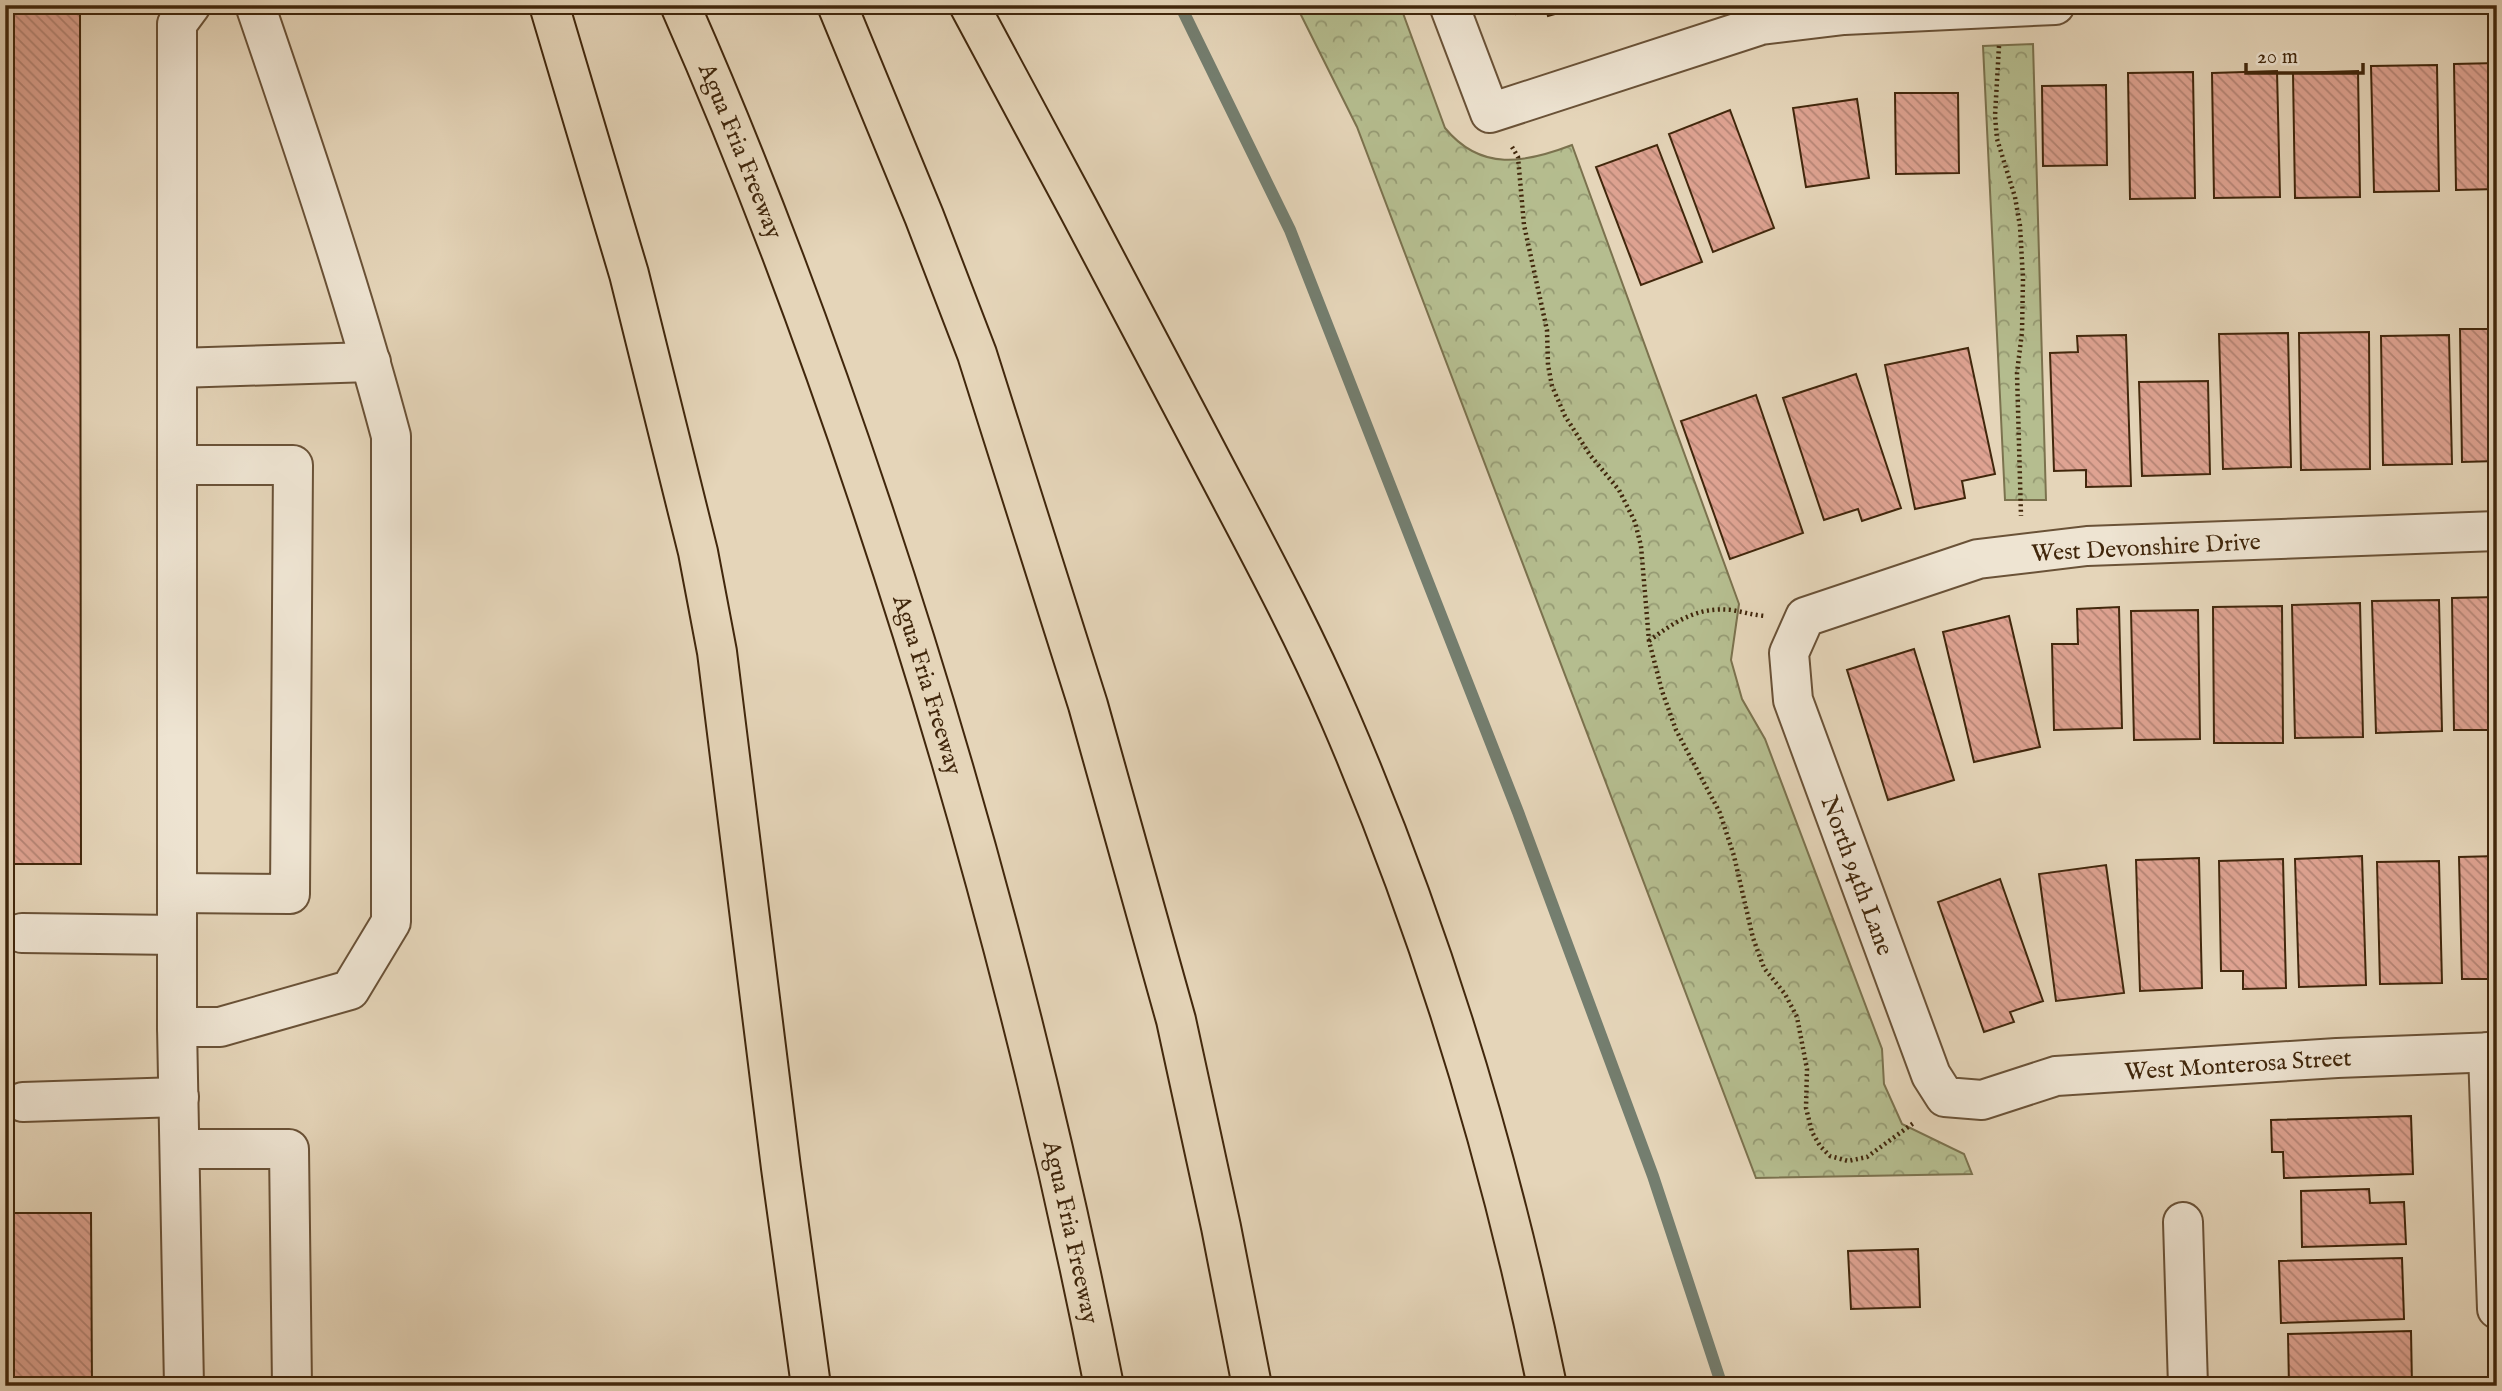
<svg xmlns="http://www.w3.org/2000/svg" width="2502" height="1391" font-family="'IM FELL English',serif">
  <defs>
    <pattern id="forest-crowns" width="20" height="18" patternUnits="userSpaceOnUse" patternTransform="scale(1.75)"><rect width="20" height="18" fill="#b5bd8f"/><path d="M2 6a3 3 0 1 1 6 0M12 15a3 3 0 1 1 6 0" fill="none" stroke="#959a73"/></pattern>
    <pattern id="building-back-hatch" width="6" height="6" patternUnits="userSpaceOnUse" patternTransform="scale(1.75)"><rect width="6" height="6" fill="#dfa392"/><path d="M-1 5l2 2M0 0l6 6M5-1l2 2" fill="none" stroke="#b68576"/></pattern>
  </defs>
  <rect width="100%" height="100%" fill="#e5d5b9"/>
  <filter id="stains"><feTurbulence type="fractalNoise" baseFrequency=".00286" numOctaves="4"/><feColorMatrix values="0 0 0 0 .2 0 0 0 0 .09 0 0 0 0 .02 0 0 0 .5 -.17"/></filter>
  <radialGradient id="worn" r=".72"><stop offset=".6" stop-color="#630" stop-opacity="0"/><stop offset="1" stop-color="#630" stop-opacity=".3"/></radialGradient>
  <!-- forest -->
  <path fill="url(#forest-crowns)" stroke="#7b724e" stroke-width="2" d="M1296,5h104l45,123c36,44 80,35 127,17l167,459 -8,56 11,39 23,40 117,310 2,35 18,40 62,30 8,20 -216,4 -399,-1051z
    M2033,44l13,456h-41l-22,-454z"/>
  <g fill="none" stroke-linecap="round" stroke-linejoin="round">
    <!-- stream -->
    <path stroke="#747e6f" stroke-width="12" d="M1180,5l110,225 228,582 135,364 69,210"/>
  </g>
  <!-- building -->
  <path fill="url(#building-back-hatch)" stroke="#41270c" stroke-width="2" d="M5,5h75l1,859h-76z
    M1513,5h70v1l-35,10 -3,-11 -29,9z
    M2497,63v126l-41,1 -2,-126z
    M2437,65l2,126 -65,1 -3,-126z
    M2277,71l3,126 -66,1 -2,-125z
    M2358,71l2,126 -65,1 -2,-125z
    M2193,72l2,126 -65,1 -2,-126z
    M2106,85l1,80 -64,1 -1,-80z
    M1895,93h63l1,80 -63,1z
    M1857,99l12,79 -63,9 -13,-79z
    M1730,110l44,118 -61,24 -44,-118z
    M1657,145l45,117 -61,23 -45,-118z
    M2460,329h37v132l-35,1z
    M2369,332l1,137 -69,1 -2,-137z
    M2288,333l3,134 -68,2 -4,-135z
    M2126,335l5,151 -45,1v-17l-32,1 -4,-118 28,-1 -1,-16z
    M2449,335l3,129 -69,1 -2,-129z
    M1968,348l27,126 -33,7 3,17 -50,11 -30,-144z
    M1856,374l45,134 -39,13 -4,-12 -34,11 -41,-122z
    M2208,381l2,93 -68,2 -3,-94z
    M1756,395l47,138 -73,26 -49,-138z
    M2497,597v133h-43l-2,-132z
    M2439,600l3,131 -66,2 -4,-132z
    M2360,603l3,134 -68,1 -3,-133z
    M2282,606l1,137h-69l-1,-136z
    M2119,607l3,121 -68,2 -2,-86h26l-1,-35z
    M2198,610l2,129 -66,1 -3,-129z
    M2009,616l31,131 -66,15 -31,-130z
    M1914,649l40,131 -66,20 -41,-130z
    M2362,856l4,129 -67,2 -4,-128z
    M2497,856v123h-35l-3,-122z
    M2199,858l3,130 -62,3 -4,-131z
    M2283,859l3,129 -43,1v-18h-22l-2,-110z
    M2439,861l3,122 -62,1 -3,-122z
    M2106,865l18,128 -68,8 -17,-127z
    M2000,879l43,122 -33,11 4,10 -30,10 -46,-130z
    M2411,1116l2,58 -129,4 -1,-26h-11l-1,-32z
    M2369,1189l1,14 34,-1 2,42 -104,3 -1,-56z
    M5,1213h86l1,173h-87z
    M1918,1249l2,58 -69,2 -3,-58z
    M2402,1258l2,61 -123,4 -2,-62z
    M2411,1331l1,55h-123l-1,-52z"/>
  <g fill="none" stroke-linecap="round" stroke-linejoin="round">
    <!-- minor casing -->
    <g stroke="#6a5237" stroke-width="42">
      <g id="minor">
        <path d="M191,5l-14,19v1003h43l130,-37 41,-68v-486c-39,-146 -87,-288 -136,-431"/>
        <path d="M1449,5l41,108 271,-88 83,-10 211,-10"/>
        <path d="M177,368l194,-6"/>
        <path d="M177,465h116l-3,429 -113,-1"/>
        <path id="s1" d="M2497,531l-410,15 -109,13 -173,58 -16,36 4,47 138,375 14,22 37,3 74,-24 281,-18 160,-6"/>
        <path d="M22,933l155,2"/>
        <path d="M177,1027l7,359"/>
        <path d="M2488,1052l9,257"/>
        <path d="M23,1102l156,-5"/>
        <path d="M180,1149h109l3,237"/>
        <path d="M2183,1222l5,164"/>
      </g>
    </g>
    <!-- highway casing -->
    <g stroke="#41270c" stroke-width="42">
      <g id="highway">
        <path d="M549,5l80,269 69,278 19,100 64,516 30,218"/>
        <path id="s2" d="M680,5c73,165 135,332 192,503 96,287 173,580 232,878"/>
        <path d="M837,5l87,211 53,138 111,351 88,315 45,207 31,159"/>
        <path d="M969,5c78,144 155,289 231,434 48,92 98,182 139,277 93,215 161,440 208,670"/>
      </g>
    </g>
    <!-- path -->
    <path stroke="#41270c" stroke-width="4.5" stroke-dasharray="2 3.5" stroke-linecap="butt" d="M1999,46l-4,70 2,23 18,58 5,29 3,53 -1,53 -5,41 4,143
      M1512,147l6,10 6,68 23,105 1,35 4,21 13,30 25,39 29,35 16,32 6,24 8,95 13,50 14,39 44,83 14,43 19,82 11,30 21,26 12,23 10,52 -1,39 6,24 8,14 10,10 18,5 19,-4 48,-35
      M1649,641c25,-19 49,-35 83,-31 11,2 21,5 33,6"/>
    <!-- minor -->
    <use href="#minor" stroke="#eee4d2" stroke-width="38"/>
    <!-- highway -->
    <use href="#highway" stroke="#e5d5b9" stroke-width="38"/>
  </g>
  <g text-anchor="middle" stroke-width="5" stroke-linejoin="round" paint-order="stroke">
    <!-- street labels -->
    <g font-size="24" fill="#41270c" stroke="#eee4d2">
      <text dy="8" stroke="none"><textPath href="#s2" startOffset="158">Agua Fria Freeway</textPath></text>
      <text transform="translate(2146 547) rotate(-3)" y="8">West Devonshire Drive</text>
      <text dy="8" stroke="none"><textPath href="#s2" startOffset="724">Agua Fria Freeway</textPath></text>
      <text dy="8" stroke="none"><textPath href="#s1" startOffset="976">North 94th Lane</textPath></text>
      <text dy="8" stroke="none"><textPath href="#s1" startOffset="1512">West Monterosa Street</textPath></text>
      <text dy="8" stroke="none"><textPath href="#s2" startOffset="1290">Agua Fria Freeway</textPath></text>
    </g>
  </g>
  <!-- margin -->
  <rect width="2502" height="1391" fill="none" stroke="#e5d5b9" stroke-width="28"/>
  <rect x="7" y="7" width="2488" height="1377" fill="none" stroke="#41270c" stroke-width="3.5"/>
  <rect x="14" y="14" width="2474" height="1363" fill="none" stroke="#41270c" stroke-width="2"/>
  <!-- scale -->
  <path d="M2246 63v10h117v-10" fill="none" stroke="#41270c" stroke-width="3.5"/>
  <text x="2257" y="63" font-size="21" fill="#41270c" stroke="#eee4d2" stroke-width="5" paint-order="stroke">20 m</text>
  <rect width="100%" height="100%" filter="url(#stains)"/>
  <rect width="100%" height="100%" fill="url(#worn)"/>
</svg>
